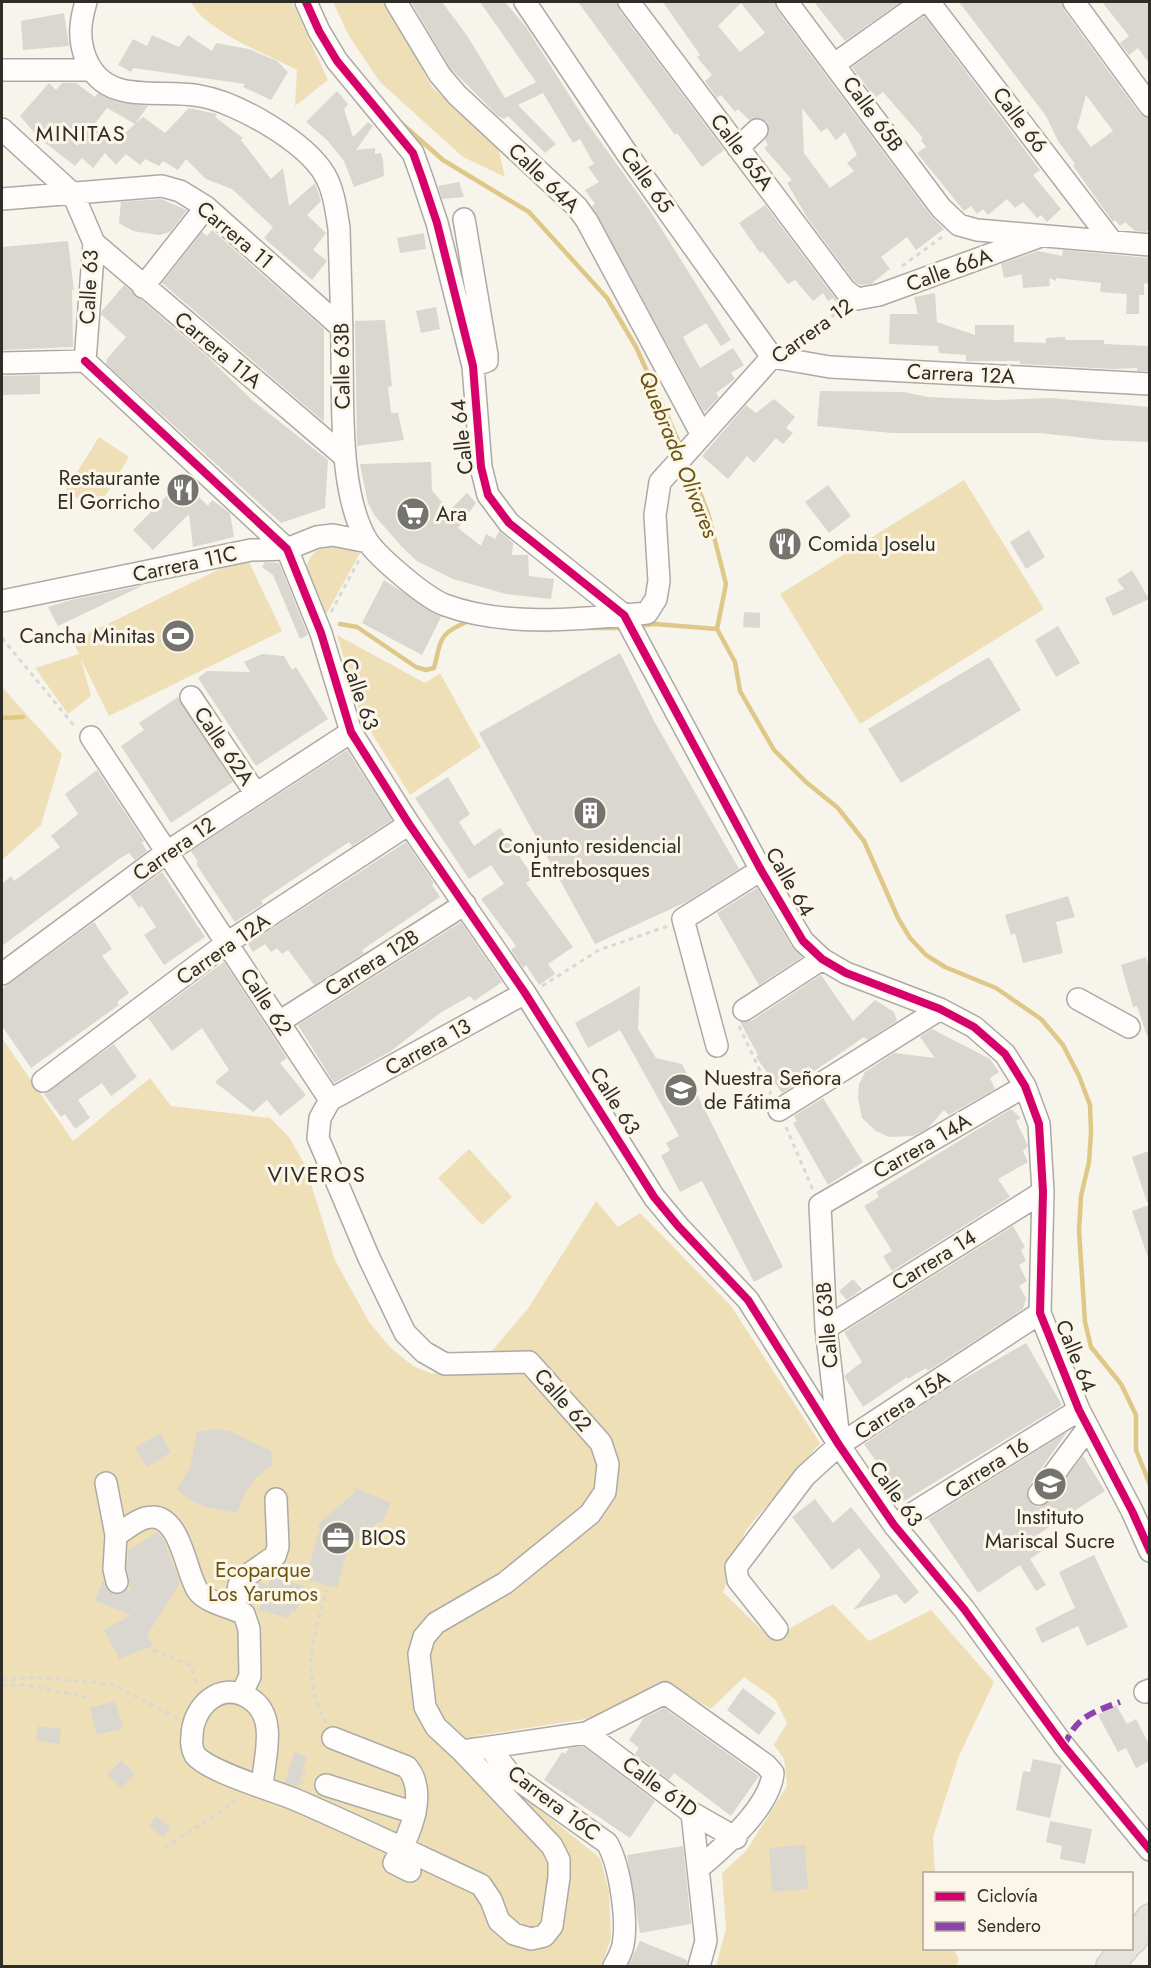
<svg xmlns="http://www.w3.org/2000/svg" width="1151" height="1968" font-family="Jost,sans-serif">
  <rect width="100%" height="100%" fill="#f7f4ec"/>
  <!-- green -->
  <path fill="#efdfb6" d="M191,2h101l36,78 -33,26 2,-36c-29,-15 -92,-39 -106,-68z
    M333,2h53l46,85 65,57 8,33 -42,-20 -83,-75 -31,-46z
    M99,437l30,20 -33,54 -30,-21z
    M964,480l80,129 -184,115 -80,-130z
    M337,546l23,7 -36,65 -19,-48c7,-19 12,-23 32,-24z
    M246,556l36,75 -173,85 -28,-57 10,37 -23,18 -33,-46 44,-14 -6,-13z
    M337,635l88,48 15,-10 41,74 -71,48 -49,-79z
    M2,687l60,67 -21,71 -39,35z
    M2,1038l71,103 77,-63 21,28 99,12 19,19 16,28 30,95 34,62 21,25 23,19 17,7 41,2 56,-65 69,-109 22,26 22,-14 91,93 89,137 -74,87 -23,62 48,47 62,-35 36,37 62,-31 63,72 -35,74 -26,81 2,36 -11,1v74l30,1 5,11 -3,6h-240l10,-37 -4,-56 24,-22 41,-65 -3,-27 -10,-14 13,-22 -12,-24 -31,-22 -33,32 -38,-23 -87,33 -111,17 13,27 37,35 75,60 9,33 2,48 -10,27h-599z
    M469,1149l43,48 -30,28 -44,-47z"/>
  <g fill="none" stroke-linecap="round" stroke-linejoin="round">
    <!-- stream -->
    <path stroke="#dfc788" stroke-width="4.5" d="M401,123l42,37 86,52 78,86 29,49 46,102
      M687,460l21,53 18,71 -9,45 18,33 5,29 34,59 32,32 32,26 26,33 34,77 12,20 16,17 19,12 51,21 45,31 22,26 16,31 11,29 1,28 -2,29 -8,34 -2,34 6,92 6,25 30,37 15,31v35l14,35
      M340,624l17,3 59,40 10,3 8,-2c8,-31 4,-34 37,-48
      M636,626l19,-2 62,5
      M588,628h37
      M526,629l24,1
      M2,718l21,-1"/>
  </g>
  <!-- building -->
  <path fill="#d9d7d0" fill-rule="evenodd" d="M411,2h31l26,35 37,61 31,-16 -56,-80h25l21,25 59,93 64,89 82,131 -10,6 -15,-23 -23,14 17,31 33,-20 11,17 -13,8 4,6 -19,14 3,4 -11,12 -4,3 -112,-206 3,-2 -10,-14 14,-8 -11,-15 6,-3 -14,-25 -7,4 -30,-50 -25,12 38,39 -11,9 -37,-37 -4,3 -7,-4 -47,-47z
    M578,2h39l2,8 105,140 -22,17 -25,-34 -2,2z
    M663,2h112l2,8 154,206 13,13 -28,21 -9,-13 -26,20 9,12 -19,15 -11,1 -6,-4 -46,-62 -21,-36 5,-3 -28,-32 4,-3 -3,-5 4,-7 -2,-11 -7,-4 -11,2 -11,-11 -3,3 -14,-17 -4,3 -12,-17 7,-6 -15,-18 3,-2zM741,3l24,30 -25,19 -22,-26zM802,108l19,24 6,-4 9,12 9,-8 12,23 -10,8 7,8 -24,17 -26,-35z
    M814,2h87l-56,39z
    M959,2h103l2,8 76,104 9,4v111l-3,3 -11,-1 -10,-9 -5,4 -5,-6 -2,2 -40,-56 2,-2 -17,-23 -12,-25zM1086,95l27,36 -22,16 -14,-19z
    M1102,2h47v61l-11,-15 -9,7 -9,-12 9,-7z
    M64,13l5,33 -46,4 -2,-29z
    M924,16l116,154 -7,5 28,34 -14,13 -6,-7 -4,3 -14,-16 -8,6 -8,-9 -19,16 -5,-6 -6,5 -6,-8 -7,5 -47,-58 9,-6 -5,-7 2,-2 -40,-46 -8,6 -23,-31z
    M152,35l27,12 9,-12 24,16 4,-8 33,6 28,12 11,11 -17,28 -28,-13 2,-3 -112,-16 -2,4 -13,-7 15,-26 14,7z
    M49,83l7,7 6,-7h14l19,14 3,-4 19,9 31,4 -13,18 8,-7 22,16 24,-25 28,6 -2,3 28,21 -2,2 30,39 12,-11 6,38 26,-23 6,18 -14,14 19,18 -13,17 14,11 -15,19 -48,-42 9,-11 -41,-38 -26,-10 -20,-20 -8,11 -15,-9 -4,5 -14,-7 -5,6 -14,-11 -10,11 -11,-12 -12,15 -11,-10 -7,8 -36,-28 -19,-22zM107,108l28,16 -22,20 -20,-18z
    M337,91l11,13 -4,5 9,28 15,-15 5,4 -17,24 19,-2v6l6,-1 2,7 1,16 -30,11 -10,-26 -17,-21 -21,-18z
    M459,182l5,15 -22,2 -4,-13z
    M161,199l26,11 -17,22 -11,3 -26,-4 -14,-8 2,-21z
    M765,205l70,93 4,3 -2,2 -4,-5 -5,3 -5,-8 -10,8 -18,-21 -7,4 -26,-33 -2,2 -21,-30z
    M212,230l112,99v93l-162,-139 40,-51 5,4z
    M424,233l2,16 -26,4 -3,-15z
    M68,241l6,50 -2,-2 1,58 -71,3v-103z
    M1063,250l86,8 -1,26 -4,-1v12h-5v19h-13l1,-20 -27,-2 1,-9 -45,-5v3l-7,-3 1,8 -27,2 -1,-14 -18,4 -3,-14 37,-13 24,5z
    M124,285l87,75 41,40 76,60 -3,48 -44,15 -175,-159 1,-5 19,-22 -25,-23 1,-3z
    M935,293l2,29 38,13v-10h39v17l32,1v-5l19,-1v3h39v4l45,2v25h-12v-3l-24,1 -93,-5v-3h-54v-6l-27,-2 -1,-7 -49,-2 1,-30h28l-4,-17z
    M436,307l4,22 -19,4 -5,-22z
    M385,320l7,66 -4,1 3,26h7l6,27 -47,6 -2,-125z
    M40,375v19l-38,1v-19z
    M820,391l84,1 24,5 69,3 54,-2 98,9v35l-47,-2 -62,-7h-148l-75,-7z
    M774,399l21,18 -9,11 7,5 -10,11 -7,-6 -22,25 -7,-7 -19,23 -26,-23 44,-51 10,8z
    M431,462l1,28 17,21 18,-18 9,10 -18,25 23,18 5,-12 9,5 4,-8 14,12 -1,12h16l1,21 25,3 -3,20 -45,-5 -53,-15 -36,-18 -15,-14 -27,-31 -7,-13 -8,-39z
    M182,480l26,26 4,-6 18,13 4,24 -41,10 -4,-33 -36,36 -20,-20z
    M828,485l23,31 -22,17 -24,-31z
    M1029,530l16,27 -19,12 -16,-27z
    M265,562l14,1 29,72 -8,4 -27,-64 -11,-8z
    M1132,570l17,29 -36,17 -8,-18 19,-9 -7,-9z
    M384,580l57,37 -19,38 -60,-32z
    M144,585l-86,41 -10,-19 23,-7z
    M744,612l16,1v15l-17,-1z
    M1058,626l22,37 -24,14 -21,-37z
    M620,653l34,68 85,148 -51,32 -93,43 -116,-211z
    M262,654l22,2 8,14 4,-3 32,52 -72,47 -58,-88 9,-7 43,1 -6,-10z
    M989,657l32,53 -120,73 -33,-54z
    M178,697l55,85 -62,41 -50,-77 23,-16 -5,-7z
    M347,750l45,70 -40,26 -3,-4 -88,59 2,3 -28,18 -39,-58 2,-2 -7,-11z
    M97,770l47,71 -2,2 5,8 -12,9 -6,-7 -10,6 -117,87v-62l9,-8 3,5 46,-34 -9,-11 27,-22 -13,-20z
    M448,777l22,37 -11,8 15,24 26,-18 34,50 -8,5 47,64 -25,17 7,10 -16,11 -13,-20 -3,3 -12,-18 5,-4 -35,-47 23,-15 -13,-19 -22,14 -54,-81z
    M406,842l28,41 -2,2 8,12 -78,53 2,3 -50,32 -26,-35 -6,4 -5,-6 -6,4 -6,-8 -12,8 -5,-8z
    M162,872l43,65 -41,28 -20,-30 12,-8 -14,-21 -3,2 -9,-13z
    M757,888l35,59 10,10 -43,28 -42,-72z
    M1068,896l7,21 -19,5 7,31 -40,10 -8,-30 -4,2 -6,-20z
    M94,922l18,27 -10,7 27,37 -12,9 2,3 -88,63 -29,-42v-37z
    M461,922l41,60 -28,19 -4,-5 -30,17 -49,38 -57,32 -36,-58z
    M1146,957l3,10v68l-2,1 -10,-30 -4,1 -12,-42z
    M224,962l63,96 -7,5 26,32 -26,21 -13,-16 -14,12 -38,-30 14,-12 -27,-42 -30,23 -24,-33z
    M821,975l32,46 22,-21 19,12 3,9 -30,19 -3,-3 -51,35 -5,-5 -4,3 5,6 -27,17 -26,-36 2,-2 -18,-33 11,-1z
    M640,986l-2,43 18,29 26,6 101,203 -29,15 -52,-101 -22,11 -19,-36 9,-6 -4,-7 13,-7 -59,-106 -32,18 -13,-25z
    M932,1029l58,30 9,13 -9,6 5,11 -46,26 -5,-5 -16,18 -15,8 -24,1 -13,-6 -14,-13 -4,-20 1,-14 6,-12 29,-19 41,5 -15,-21z
    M114,1044l23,33 -26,19 -9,-13 -24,17 12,18 -15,11 -10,-15 -4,3 -17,-23z
    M823,1098l40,64 -35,23 -35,-62 4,-2 -3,-5z
    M1011,1109l10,9 -5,3 12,25 -5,5 5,11 -30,17 12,18 -118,74 -9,-15 9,-5 -28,-45 15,-9 -3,-5z
    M1149,1151v51h-2l-15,-45z
    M1149,1205v50h-2l-15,-44z
    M1013,1226l12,21 -4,3 5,11 -7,4 8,16 -8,5 7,12 -3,11 -95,62 -2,-3 -18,11 -1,-2 -44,30 -19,-31 18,-14 -18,-30z
    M853,1279l9,10 -15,11 -8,-9z
    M1026,1343l36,62 -158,96 -40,-57 84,-56z
    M212,1429l17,2 42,20 1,14 -16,13 -12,16 -7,19 -31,-6 -16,-7 -13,-11 13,-21 7,-36z
    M1067,1432l-38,54 -1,14 9,7 8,-2 38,-49 22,35 -71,46 9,13 -13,9 16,26 -10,6 -16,-26 -42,28 -50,-74z
    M160,1433l11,19 -24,15 -12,-19z
    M356,1488l35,15 -9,20 -4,-1 -30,26 -11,40 -32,-9 15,-51 -3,-3 37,-32z
    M815,1499l18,24 18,-16 68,85 -14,12 -9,-10 -43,16 28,-34 -22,-28 -27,22 -40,-53z
    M157,1532l6,6 17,45 -33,52 6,11 -34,13 -15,-29 27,-15 -36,-14 8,-21 4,10 6,4h7l7,-4 4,1 -4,-23 1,-17z
    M1094,1555l34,72 -41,19 -9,-20 -36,17 -7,-15 40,-20 -16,-36z
    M272,1575l33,12 -9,25 -5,-1 -3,7 -29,-8 3,-10 -12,-4 9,-14 9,4z
    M743,1688l33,25 -17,22 -32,-25z
    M115,1701l8,27 -26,7 -7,-27z
    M1116,1705l11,19 9,-5 13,25v17l-13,7 -10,-20 -8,4 -20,-37z
    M664,1708l95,68 -28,40 -57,-43 -5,7 -34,-26 4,-6 -10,-8 15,-22z
    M38,1726l23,3 -2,15 -23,-4z
    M583,1746l72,55 -25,37 -86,-58 18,-28 3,2 4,-6z
    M294,1752l13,4 -9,30 -13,-4z
    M1033,1759l29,6 -12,53 -34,-8 7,-39 7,1z
    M121,1760l14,14 -14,14 -14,-13z
    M156,1816l14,11 -7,10 -14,-11z
    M1050,1821l42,8 -7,35 -25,-5 2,-13 -16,-4z
    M805,1845l3,44 -36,3 -3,-44z
    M683,1846l8,78 -51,9 -13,-78z
    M640,1941l47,19v6h-59z"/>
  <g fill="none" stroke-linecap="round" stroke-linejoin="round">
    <!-- minor casing -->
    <g stroke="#acaaa4" stroke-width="24">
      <path id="minor" d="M86,2c-6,20 -8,37 0,57 20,48 73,29 114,37 37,6 106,46 125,79 9,16 11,35 14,53 1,42 3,85 3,127 1,52 -3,142 26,187 11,16 58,56 77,63 62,23 138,14 202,8l9,-14 3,-18 -4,-66 5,-33 112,-125
        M306,2l13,29 18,30 76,92 9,25 15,45 36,143 8,101 7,28 21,28 115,92 137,255 42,71 19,18 24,14 94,36 34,18 31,27 20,32 14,38 4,68 -3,121 39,97 53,101 18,40
        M396,2l44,73 17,20 120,112 10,14 115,214
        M525,2l103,153 144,202
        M629,2l216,288 12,9 22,-4 162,-59
        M787,2l154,206 18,17 18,5 173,15
        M929,2l181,237
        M1074,2l76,104
        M836,63l86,-61
        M2,70h89
        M2,129l71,65 21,49 -9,118
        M738,148l19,-18
        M2,199l160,-13 18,5 26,16 136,121
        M464,219l23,136v6l-14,5
        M94,243l250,213
        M143,287l63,-80
        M772,357l58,10 320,17
        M85,361l202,188 34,84 30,99 58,92 116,169 129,204 24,29 70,74 91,145 55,80 70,84 100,137 86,104
        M2,363l83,-2
        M2,601l249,-51 36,-1 30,-12 16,-2 35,7
        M191,697l65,97
        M91,737l239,363
        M2,974l165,-122 184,-120
        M1078,999l51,28
        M744,1010l78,-51
        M279,1022l186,-118
        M717,1046l-34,-127 78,-49
        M43,1081l184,-138 182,-119
        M330,1100l195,-107
        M779,1110l161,-101
        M826,1328l217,-136
        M839,1439l-13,-111 -6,-123 205,-119
        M106,1483l10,52 -2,34 3,13
        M1039,1494l49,-66
        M894,1525l185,-115
        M116,1535c9,-5 19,-14 29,-17 36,-10 40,55 53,73 9,12 33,16 46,23l5,15 1,47 -8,17
        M234,1609l5,-24 10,-11 26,-18 3,-9 -2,-48
        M777,1629l-39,-49 -2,-13 69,-91 34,-31 201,-132
        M1145,1692l5,-2
        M586,1733l106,80 44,25
        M333,1738l74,29c22,27 2,69 -13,96l16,8
        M489,1747l21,27 97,69c13,22 22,81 15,106 -2,6 -5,12 -8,17
        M462,1751l124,-18 79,-40 101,72 7,8c-3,34 -49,74 -74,95
        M326,1785l89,28
        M262,1786c2,-27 17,-71 -13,-88 -29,-18 -57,9 -57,39 -1,5 0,13 3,18 14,17 77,35 99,44 63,27 125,57 187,86l10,15 8,21 15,13 17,5 13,-3 8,-10 7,-49v-17l-7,-14 -90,-95 -26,-24 -11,-20 -6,-53 5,-17 12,-14 69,-40 85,-69 15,-22 3,-28 -7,-21 -72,-81 -84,2 -21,-12 -19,-19 -36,-75 -51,-120 2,-20 10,-18
        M692,1813l14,128 -7,25"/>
    </g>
    <!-- major casing -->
    <g stroke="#d2d1cd" stroke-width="30">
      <path id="major" d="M1132,1941l18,-23
        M1110,1966l15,-18"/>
    </g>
    <!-- path -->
    <path stroke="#d9d8d6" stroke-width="3" stroke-dasharray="4.5 4.5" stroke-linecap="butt" d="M771,118l50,-42
      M902,266l43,-31
      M794,342l47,-32
      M331,612l28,-52
      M2,638l74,90
      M542,986l57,-36 69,-24
      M739,1026l32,68
      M786,1127l27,63
      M153,1650l37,15 8,22
      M2,1680l31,-3 79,7 65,34
      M2,1685h27l61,13
      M326,1723c-25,-50 -14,-83 1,-134
      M301,1784l4,-13
      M165,1848l74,-49"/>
    <!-- minor -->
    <use href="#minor" stroke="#fefdfc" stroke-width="21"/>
    <!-- major -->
    <use href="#major" stroke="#e6e3dc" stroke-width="27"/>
    <!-- quiet -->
    <path stroke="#8e44ad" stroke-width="6" stroke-dasharray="12 6" stroke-linecap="butt" d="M1064,1746c13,-30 27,-33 56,-44"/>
    <!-- cycleway casing -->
    <g stroke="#fcf6e8" stroke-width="11">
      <path id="cycleway" d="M306,2l13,29 18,30 76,92 9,25 15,45 36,143 8,101 7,28 21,28 115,92 137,255 42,71 19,18 24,14 94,36 34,18 31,27 20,32 14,38 4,68 -3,121 39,97 53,101 18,40
        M85,361l202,188 34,84 30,99 58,92 116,169 129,204 24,29 70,74 91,145 55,80 70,84 100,137 86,104"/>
    </g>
    <!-- cycleway -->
    <use href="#cycleway" stroke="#d6006c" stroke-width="8"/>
  </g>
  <!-- icons -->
  <defs>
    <g id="restaurant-disc" transform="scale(1.725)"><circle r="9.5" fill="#75736d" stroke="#fcf6e8"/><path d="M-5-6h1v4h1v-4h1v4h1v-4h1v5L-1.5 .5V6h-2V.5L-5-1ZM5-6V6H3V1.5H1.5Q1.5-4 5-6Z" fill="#fff"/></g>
    <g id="supermarket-disc" transform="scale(1.725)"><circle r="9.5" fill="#75736d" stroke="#fcf6e8"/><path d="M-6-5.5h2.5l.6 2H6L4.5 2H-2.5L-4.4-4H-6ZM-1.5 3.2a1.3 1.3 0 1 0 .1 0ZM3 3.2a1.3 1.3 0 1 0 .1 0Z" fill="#fff"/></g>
    <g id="stadium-disc" transform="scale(1.725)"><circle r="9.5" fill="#75736d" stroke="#fcf6e8"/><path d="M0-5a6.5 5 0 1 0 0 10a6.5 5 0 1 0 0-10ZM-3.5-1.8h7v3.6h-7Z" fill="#fff"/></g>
    <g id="building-disc" transform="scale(1.725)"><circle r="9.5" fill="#75736d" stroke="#fcf6e8"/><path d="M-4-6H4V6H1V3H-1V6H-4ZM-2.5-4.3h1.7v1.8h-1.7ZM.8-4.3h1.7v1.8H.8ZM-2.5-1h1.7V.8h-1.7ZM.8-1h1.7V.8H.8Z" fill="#fff"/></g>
    <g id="school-disc" transform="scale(1.725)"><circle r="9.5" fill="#75736d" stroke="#fcf6e8"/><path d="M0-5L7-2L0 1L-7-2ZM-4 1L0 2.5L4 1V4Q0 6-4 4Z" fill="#fff"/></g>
    <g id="office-disc" transform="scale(1.725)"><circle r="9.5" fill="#75736d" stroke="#fcf6e8"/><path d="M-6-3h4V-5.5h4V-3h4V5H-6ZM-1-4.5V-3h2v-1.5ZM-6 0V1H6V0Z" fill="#fff"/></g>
  </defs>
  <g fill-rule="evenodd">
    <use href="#restaurant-disc" x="183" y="490"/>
    <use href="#supermarket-disc" x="413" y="514"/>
    <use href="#restaurant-disc" x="785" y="544"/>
    <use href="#stadium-disc" x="178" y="636"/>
    <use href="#building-disc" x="590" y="813"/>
    <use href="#school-disc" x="681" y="1090"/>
    <use href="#school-disc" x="1050" y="1484"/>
    <use href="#office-disc" x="338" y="1538"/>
  </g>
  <g text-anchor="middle" stroke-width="6" stroke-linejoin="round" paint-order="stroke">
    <!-- street labels -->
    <g font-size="21" fill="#2f2d28" stroke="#fcf6e8">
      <text transform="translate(873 114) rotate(54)" y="7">Calle 65B</text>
      <text transform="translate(1020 120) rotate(53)" y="7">Calle 66</text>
      <text transform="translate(742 152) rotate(53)" y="7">Calle 65A</text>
      <text transform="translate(544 178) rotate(44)" y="7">Calle 64A</text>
      <text transform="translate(647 180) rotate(55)" y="7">Calle 65</text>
      <text transform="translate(235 235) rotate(40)" y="7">Carrera 11</text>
      <text transform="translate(949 270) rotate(-20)" y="7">Calle 66A</text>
      <text transform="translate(89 287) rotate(-87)" y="7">Calle 63</text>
      <text transform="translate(812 331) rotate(-36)" y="7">Carrera 12</text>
      <text transform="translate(218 350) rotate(40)" y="7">Carrera 11A</text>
      <text transform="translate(342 366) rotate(-91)" y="7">Calle 63B</text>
      <text transform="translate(961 374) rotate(3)" y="7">Carrera 12A</text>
      <text transform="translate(462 437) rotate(-96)" y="7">Calle 64</text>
      <text transform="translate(185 564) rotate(-12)" y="7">Carrera 11C</text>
      <text transform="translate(360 694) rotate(71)" y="7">Calle 63</text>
      <text transform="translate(224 746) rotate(56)" y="7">Calle 62A</text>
      <text transform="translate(174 849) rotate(-35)" y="7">Carrera 12</text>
      <text transform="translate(790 882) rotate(60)" y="7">Calle 64</text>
      <text transform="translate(223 949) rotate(-35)" y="7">Carrera 12A</text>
      <text transform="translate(372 963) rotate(-32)" y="7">Carrera 12B</text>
      <text transform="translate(266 1002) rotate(57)" y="7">Calle 62</text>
      <text transform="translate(428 1047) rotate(-29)" y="7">Carrera 13</text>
      <text transform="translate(615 1101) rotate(58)" y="7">Calle 63</text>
      <text transform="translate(922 1146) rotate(-30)" y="7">Carrera 14A</text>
      <text transform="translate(934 1260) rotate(-32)" y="7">Carrera 14</text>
      <text transform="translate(827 1325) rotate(-95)" y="7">Calle 63B</text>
      <text transform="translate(1076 1356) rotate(68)" y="7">Calle 64</text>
      <text transform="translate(563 1400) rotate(49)" y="7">Calle 62</text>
      <text transform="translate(902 1405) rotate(-33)" y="7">Carrera 15A</text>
      <text transform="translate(987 1468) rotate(-32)" y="7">Carrera 16</text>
      <text transform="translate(896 1494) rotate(54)" y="7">Calle 63</text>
      <text transform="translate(660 1787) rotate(36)" y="7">Calle 61D</text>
      <text transform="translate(554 1803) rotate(37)" y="7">Carrera 16C</text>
    </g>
    <!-- poi labels -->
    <g font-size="21" fill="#2f2d28" stroke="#fcf6e8" text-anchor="start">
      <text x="160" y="485" text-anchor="end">Restaurante<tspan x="160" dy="24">El Gorricho</tspan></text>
      <text x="436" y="521">Ara</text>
      <text x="808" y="551">Comida Joselu</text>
      <text x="155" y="643" text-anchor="end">Cancha Minitas</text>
      <text x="590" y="853" text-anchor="middle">Conjunto residencial<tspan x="590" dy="24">Entrebosques</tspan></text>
      <text x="704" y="1085">Nuestra Señora<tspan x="704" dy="24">de Fátima</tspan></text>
      <text x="1050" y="1524" text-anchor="middle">Instituto<tspan x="1050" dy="24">Mariscal Sucre</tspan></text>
      <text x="361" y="1545">BIOS</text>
    </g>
    <!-- park labels -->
    <g font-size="21" fill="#6a5410" stroke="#fcf6e8">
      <text x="263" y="1577">Ecoparque<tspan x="263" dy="24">Los Yarumos</tspan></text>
    </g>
    <!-- neighbourhood labels -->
    <g font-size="22" letter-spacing="1.5" fill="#2f2d28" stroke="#fcf6e8">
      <text x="81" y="141">MINITAS</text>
      <text x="317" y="1182">VIVEROS</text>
    </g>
    <!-- water labels -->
    <g font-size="22" font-style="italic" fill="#6b5411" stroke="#fcf6e8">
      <text transform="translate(679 454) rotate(68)" y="8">Quebrada Olivares</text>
    </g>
  </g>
  <!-- border -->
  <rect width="1151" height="1968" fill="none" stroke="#2f2d28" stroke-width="6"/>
  <!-- legend -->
  <rect x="923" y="1872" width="210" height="78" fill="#fcf6e8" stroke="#aaa69b" stroke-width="1.5"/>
  <rect x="935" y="1892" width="30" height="9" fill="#d6006c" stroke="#aaa69b" stroke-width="1.5"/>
  <text x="977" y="1902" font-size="18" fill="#2f2d28">Ciclovía</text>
  <rect x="935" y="1922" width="30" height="9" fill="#8e44ad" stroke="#aaa69b" stroke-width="1.5"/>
  <text x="977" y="1932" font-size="18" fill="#2f2d28">Sendero</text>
</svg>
